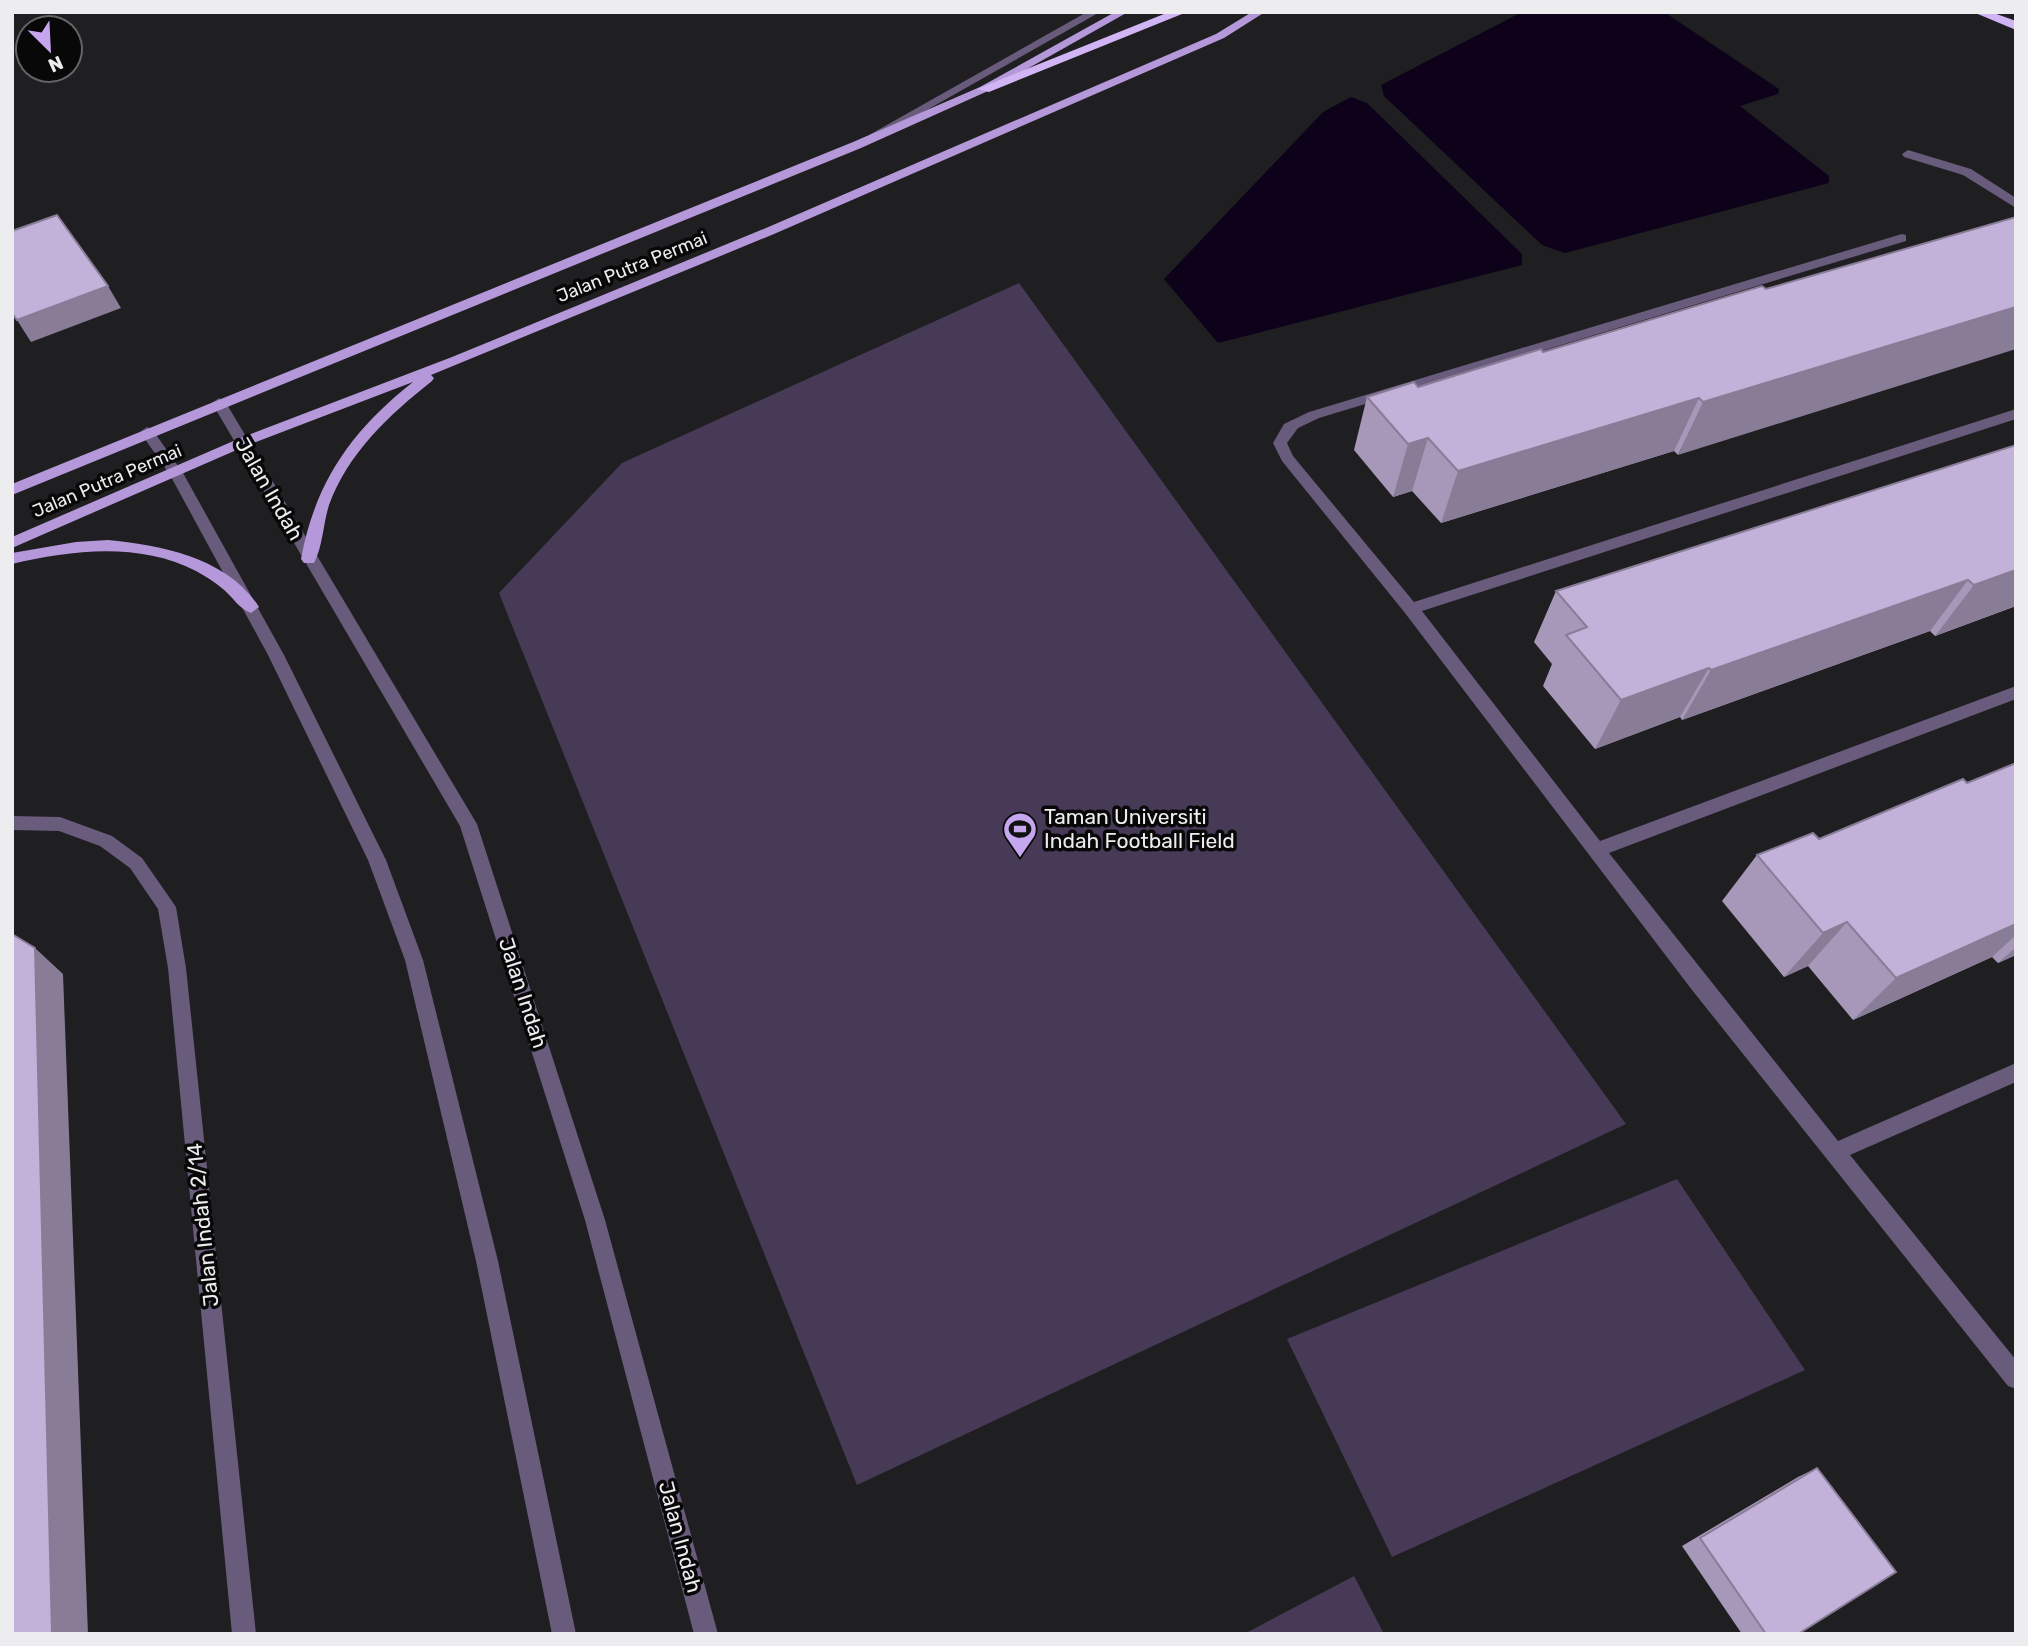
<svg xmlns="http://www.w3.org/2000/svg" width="2028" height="1646" font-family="Rubik,sans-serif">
  <rect width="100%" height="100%" fill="#1f1e21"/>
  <!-- green -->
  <path fill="#473a57" d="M1019,283l607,841 -769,361 -358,-892 123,-130z
    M1677,1179l128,191 -413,187 -105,-218z
    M1354,1576l30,58h-140z"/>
  <!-- water -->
  <path fill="#0d021a" d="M1522,12h142l115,77 -1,5 -38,12 89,70v7l-264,70 -23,-8 -158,-149 -3,-11z
    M1351,97l16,6 155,151v11l-304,78 -54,-64 159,-167z"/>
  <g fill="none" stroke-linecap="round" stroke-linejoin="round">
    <!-- minor -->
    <path fill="#695b7b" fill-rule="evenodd" d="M1087,12h13l-221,125 -10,-2z
      M1908,150l63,19 45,29v10l-53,-33 -59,-18 -2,-3z
      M1902,234l4,1v6l-587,177 -21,10 -11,15 6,13 121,146 602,-193v10l-594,192 178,230 416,-155v13l-407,154 229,288 178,-78v19l-166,73 166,205v29l-8,-3 -316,-396 -287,-377 -123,-152 -9,-18 11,-19 25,-12z
      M219,398l7,5 251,421 128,396 113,414h-24l-109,-414 -125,-394 -248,-423z
      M147,427l5,2 31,44 101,182 102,205 37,100 75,301 78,373h-24l-76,-373 -71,-301 -37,-100 -100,-205 -98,-180 -30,-43z
      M12,816l48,1 52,19 30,22 34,49 10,61 70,666h-24l-64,-666 -10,-59 -28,-41 -30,-22 -41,-15 -47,-1z"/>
    <!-- major -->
    <path fill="#b598da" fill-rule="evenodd" d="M1115,12h13l-140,79 -127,57 -849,347v-11l841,-342 127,-55z
      M1252,12h13l-41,26 -450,196 -343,141 3,3 -2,3c-43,34 -84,72 -103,124 -6,19 -6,41 -15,58h-10l-3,-4c14,-77 51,-129 112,-177l-165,63 -236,103v-11l226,-98 214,-82 314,-129 450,-194z
      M108,540c53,5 120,18 151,67l-8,6c-12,-4 -19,-17 -28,-24 -8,-7 -18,-13 -27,-18 -57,-29 -124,-21 -184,-7v-11l64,-11z"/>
    <!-- highway -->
    <path fill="#d0b4f4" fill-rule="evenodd" d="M1169,12h18l-198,80 -12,-3z
      M1973,12h18l25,9v9z"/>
  </g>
  <!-- wall -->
  <path fill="#a798ba" d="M1762,286l-84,169 -4,-4 -233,72 -29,-32 -19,6 -39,-47 13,-53 51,-10 125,-35z
    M2016,445v161l-81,30 -5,-5 -248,89 -2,-3 -85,32 -52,-63 9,-22 -18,-22 22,-51z
    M2016,763v192l-18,8 -6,-6 -139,63 -45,-54 -24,11 -62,-76 35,-46 62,-16 148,-56z
    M1817,1468l-19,166h-56l-60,-88 116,-69z"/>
  <!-- shaded-wall -->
  <path fill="#887c97" d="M108,286l13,22 -90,34 -14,-22z
    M2016,307v42l-338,106 25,-53z
    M1699,398l-25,53 -233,72 17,-52z
    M1428,438l-16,53 -19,6 15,-53z
    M2016,570v36l-81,30 39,-51z
    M1968,580l-38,51 -248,89 29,-50z
    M1709,668l-29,49 -85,32 26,-49z
    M1847,922l-39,44 -24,11 39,-44z
    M2016,924v11l-24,22 -139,63 43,-42z
    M2016,947v8l-18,8z
    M35,948l28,26 25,660h-36z"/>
  <!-- building -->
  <path fill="#c2b1d8" stroke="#887c97" stroke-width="2" d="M57,215l51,71 -91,34 -5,-7v-82z
    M2016,217v90l-313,95 -4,-4 -241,73 -30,-33 -20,6 -41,-47 47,-15 4,5 123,-38 2,3 219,-66 4,3z
    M2016,445v125l-42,15 -6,-5 -257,90 -2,-2 -88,32 -55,-65 21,-8 -31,-36z
    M2016,763v161l-120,54 -49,-56 -24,11 -66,-78 56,-22 6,6 144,-60 4,4z
    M12,934l23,14 17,686h-40z
    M1817,1468l79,104 -98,62h-32l-66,-96z"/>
  <!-- icons -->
  <defs>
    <g id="stadium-pin" transform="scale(1.75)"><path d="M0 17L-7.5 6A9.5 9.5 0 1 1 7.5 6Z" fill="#c7a6f0" stroke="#090809"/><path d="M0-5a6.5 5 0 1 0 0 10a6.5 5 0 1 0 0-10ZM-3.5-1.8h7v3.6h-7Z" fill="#111"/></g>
  </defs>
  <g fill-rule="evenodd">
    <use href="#stadium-pin" x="1020" y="829"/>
  </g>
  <g text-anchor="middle" stroke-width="7" stroke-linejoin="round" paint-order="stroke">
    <!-- far-street labels -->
    <g font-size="18" fill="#edecee" stroke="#090809">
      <text transform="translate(632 267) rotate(-22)" y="6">Jalan Putra Permai</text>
      <text transform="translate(107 481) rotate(-23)" y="6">Jalan Putra Permai</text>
    </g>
    <!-- street labels -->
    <g font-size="21" fill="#edecee" stroke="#090809">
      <text transform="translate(269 489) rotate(60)" y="7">Jalan Indah</text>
      <text transform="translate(523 993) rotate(72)" y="7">Jalan Indah</text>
      <text transform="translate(203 1225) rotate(-96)" y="7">Jalan Indah 2/14</text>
      <text transform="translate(680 1537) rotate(75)" y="7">Jalan Indah</text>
    </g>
    <!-- poi labels -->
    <g font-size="21" fill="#edecee" stroke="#090809" text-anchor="start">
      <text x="1044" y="824">Taman Universiti<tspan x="1044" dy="24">Indah Football Field</tspan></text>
    </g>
  </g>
  <!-- border -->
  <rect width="2028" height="1646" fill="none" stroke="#edecee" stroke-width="28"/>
  <!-- north arrow -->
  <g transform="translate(49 49) rotate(156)"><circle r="33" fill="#090809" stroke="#646365" stroke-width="2"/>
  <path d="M0-5L12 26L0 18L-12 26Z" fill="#c7a6f0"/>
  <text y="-10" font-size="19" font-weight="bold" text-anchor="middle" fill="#edecee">N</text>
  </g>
</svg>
